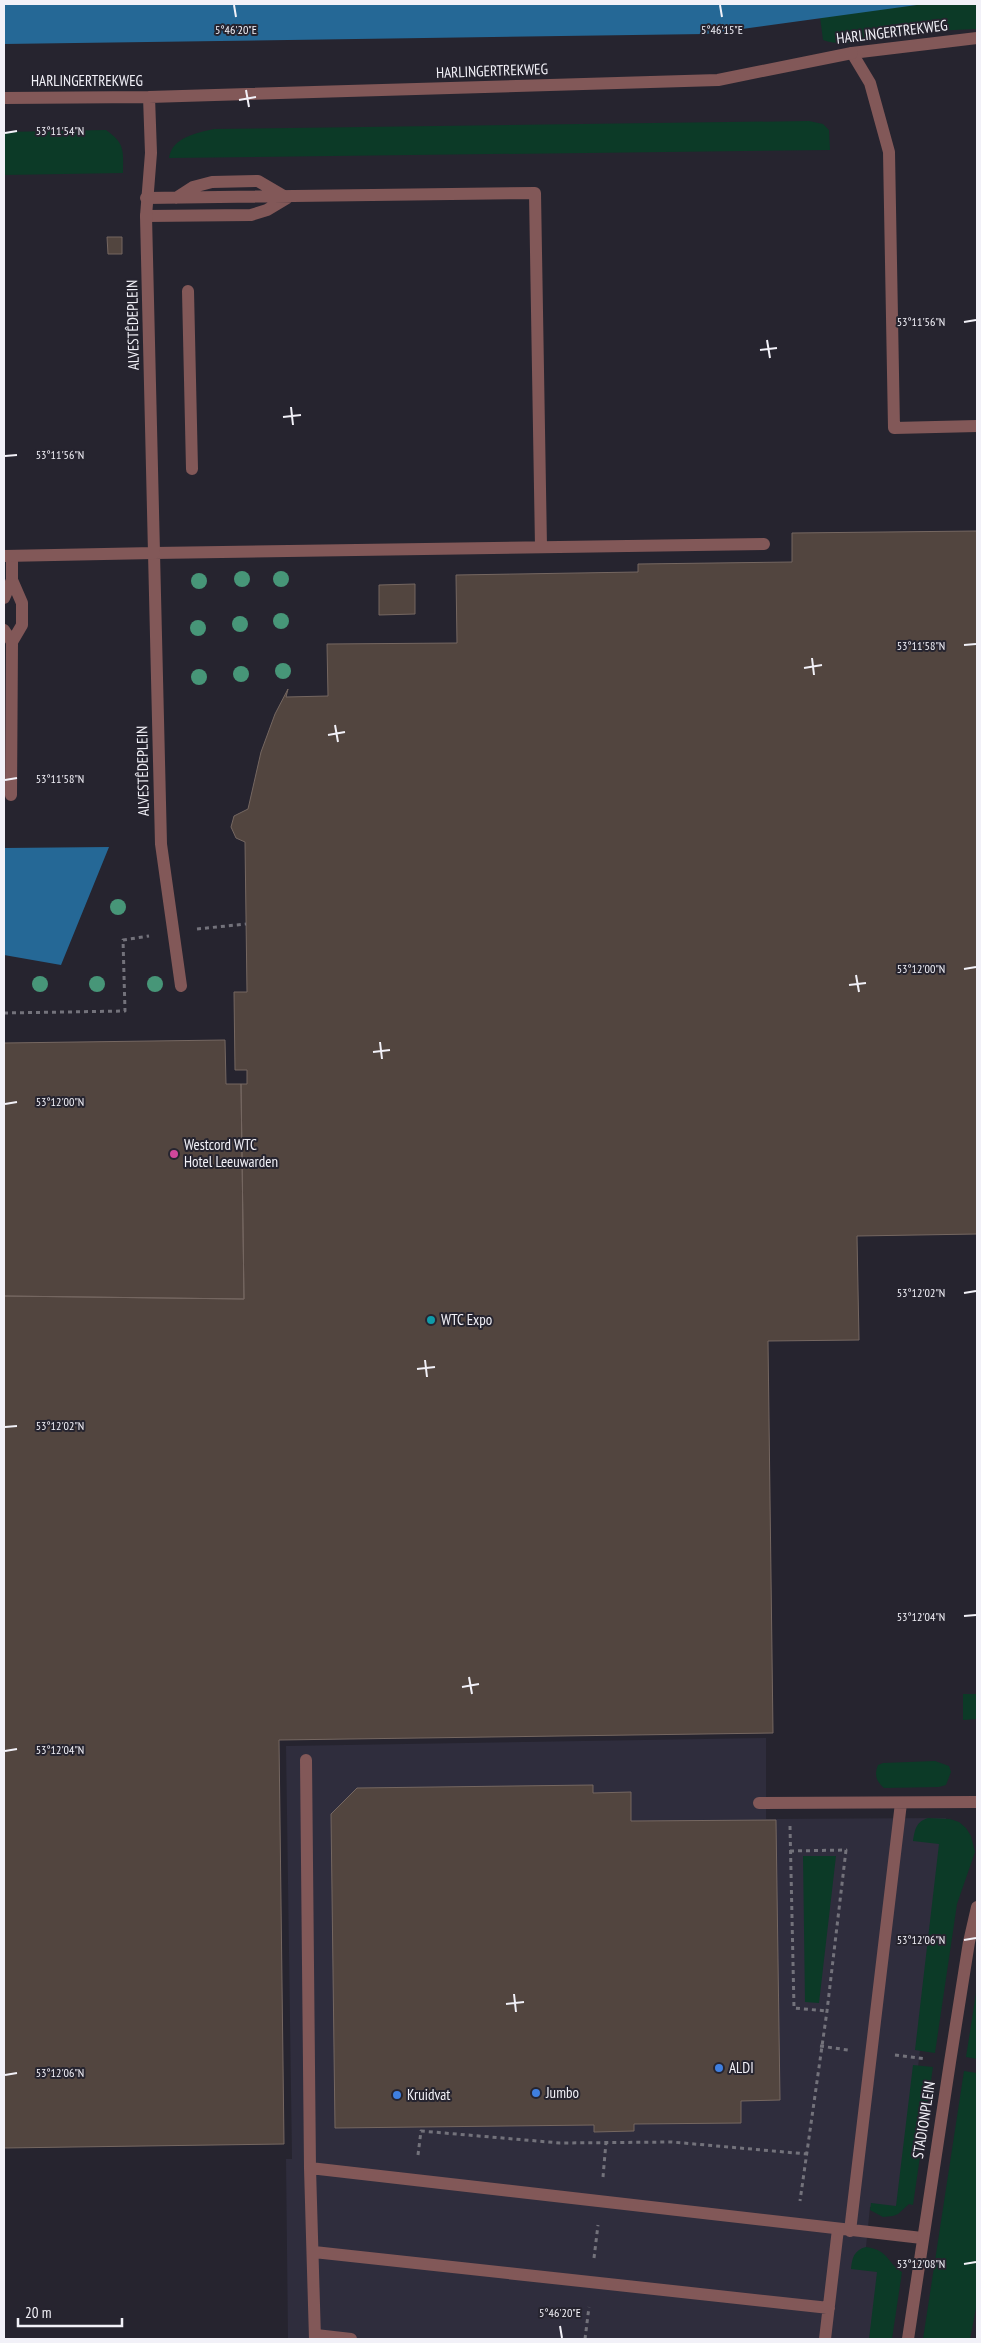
<svg xmlns="http://www.w3.org/2000/svg" width="981" height="2343" font-family="'PT Sans Narrow',sans-serif">
  <rect width="100%" height="100%" fill="#26242f"/>
  <!-- built -->
  <path fill="#2f2d3d" d="M766,1738v81l180,-1 -44,392 -32,-3 -6,60 18,2 -8,70h-586l-2,-180h6l-6,-413z"/>
  <!-- green -->
  <path fill="#0c3a27" d="M924,4h53v25c-24,1 -49,2 -74,5 -24,3 -56,15 -80,6l-3,-23z
    M809,121l14,3 6,6 1,20 -661,8c3,-21 28,-25 45,-29z
    M106,130c20,14 17,22 17,43l-119,2v-43z
    M963,1694h14v25l-14,1z
    M935,1761l14,5 2,6 -5,13 -7,2 -55,1c-8,-7 -10,-13 -6,-23l5,-2z
    M928,1818l22,1 9,3 7,6 5,8 4,16 -18,52 -22,149 -20,-3 24,-206 -26,-3c2,-12 3,-19 15,-23z
    M803,1856h33l-17,147 -14,-1z
    M977,1987v72l-11,-2z
    M913,2065l20,2 -20,138 -4,-1 -11,10 -5,2 -10,1 -13,-7 1,-7 25,3z
    M964,2071l13,2v230l-7,36h-47z
    M866,2247c24,3 22,18 36,25l-10,67h-23l8,-67 -26,-3c1,-11 3,-19 15,-22z"/>
  <!-- water -->
  <path fill="#256896" d="M4,4h920l-219,30 -701,10z
    M109,847l-48,118 -57,-10v-107z"/>
  <!-- building -->
  <path fill="#52453f" stroke="#756761" d="M107,237h15v17h-14z
    M977,531v703l-120,2 2,104 -91,1 5,392 -494,7 5,404 -280,4v-852l240,3 -3,-215h6v-14h-12l-1,-78h13l-2,-150 -9,-4 -5,-11 3,-11 14,-7 13,-57 14,-38 13,-25 -2,8 42,-1 -1,-52 130,-1 -1,-68 182,-3v-8l154,-2v-29z
    M415,584v30l-36,1v-30z
    M225,1040l1,44h15l3,215 -240,-3v-253z
    M593,1785v8l38,-1v29l145,-1 4,280 -39,1v22l-107,1v7l-40,1v-7l-259,3 -4,-314 26,-26z"/>
  <g fill="none" stroke-linecap="round" stroke-linejoin="round">
    <!-- path -->
    <path stroke="#73727b" stroke-width="3" stroke-dasharray="4 4" stroke-linecap="butt" d="M197,929l49,-5
      M4,1013l121,-2 -2,-71 26,-4
      M790,1826l4,182 33,3
      M790,1851l56,-1 -19,161 -27,190
      M820,2046l28,4
      M895,2055l31,4
      M418,2155l3,-24 139,12 112,-1 135,12
      M603,2177l3,-35
      M594,2258l4,-33
      M585,2339l4,-32"/>
    <!-- service -->
    <path stroke="#825858" stroke-width="12" d="M977,38l-125,15 18,30 19,69 5,276 83,-2
      M146,198l389,-5 6,354
      M176,198l17,-11 19,-5 46,-1 29,17
      M146,216l105,-1 16,-5 20,-12
      M188,291l4,178
      M4,598l8,-18
      M4,630l8,12
      M11,795l1,-153 10,-17v-22l-10,-23v-24
      M181,986l-20,-142 -7,-291 610,-9
      M306,1760l4,408
      M759,1803l218,-1
      M850,2231l51,-428
      M314,2252l515,56
      M316,2335l35,4
      M315,2339l-5,-171 612,70
      M825,2339l13,-110"/>
    <!-- minor -->
    <path stroke="#825858" stroke-width="12" d="M4,98l145,-1 569,-17 134,-27
      M4,556l150,-3 -8,-337 5,-63 -2,-56
      M908,2339l42,-277 19,-120 8,-35"/>
  </g>
  <!-- trees -->
  <g fill="#479678">
    <circle cx="242" cy="579" r="8"/>
    <circle cx="281" cy="579" r="8"/>
    <circle cx="199" cy="581" r="8"/>
    <circle cx="281" cy="621" r="8"/>
    <circle cx="240" cy="624" r="8"/>
    <circle cx="198" cy="628" r="8"/>
    <circle cx="283" cy="671" r="8"/>
    <circle cx="241" cy="674" r="8"/>
    <circle cx="199" cy="677" r="8"/>
    <circle cx="118" cy="907" r="8"/>
    <circle cx="40" cy="984" r="8"/>
    <circle cx="97" cy="984" r="8"/>
    <circle cx="155" cy="984" r="8"/>
  </g>
  <!-- ticks -->
  <path fill="none" stroke="#f2f1f8" stroke-width="2" d="M234,5l2,12M720,5l2,12M246,90l3,17M239,100l17,-3M5,133l12,-2M964,322l12,-2M767,340l3,18M760,350l17,-2M291,407l2,18M283,417l18,-2M5,456l12,-1M964,645l12,-1M812,658l2,17M804,668l18,-3M335,725l3,17M328,735l17,-3M5,780l12,-2M964,969l12,-2M856,975l3,17M849,985l17,-2M380,1042l2,17M373,1052l17,-2M5,1104l12,-2M964,1293l12,-2M425,1360l2,17M417,1369l18,-2M5,1427l12,-1M964,1616l12,-1M469,1677l3,17M462,1687l17,-3M5,1751l12,-2M964,1940l12,-2M514,1994l2,18M506,2004l18,-2M5,2075l12,-2M964,2264l12,-2M560,2326l2,12"/>
  <!-- markers -->
  <circle fill="#d1479c" stroke="#26242f" stroke-width="2" cx="174" cy="1154" r="5"/>
  <circle fill="#0f9aa8" stroke="#26242f" stroke-width="2" cx="431" cy="1320" r="5"/>
  <g fill="#3f7fe0" stroke="#26242f" stroke-width="2">
    <circle cx="719" cy="2068" r="5"/>
    <circle cx="536" cy="2093" r="5"/>
    <circle cx="397" cy="2095" r="5"/>
  </g>
  <g text-anchor="middle" stroke-width="4" stroke-linejoin="round" paint-order="stroke">
    <!-- street labels -->
    <g font-size="15" fill="#f2f1f8" stroke="#26242f">
      <text transform="translate(892 32) rotate(-7)" y="5">HARLINGERTREKWEG</text>
      <text transform="translate(492 71) rotate(-2)" y="5">HARLINGERTREKWEG</text>
      <text x="87" y="86">HARLINGERTREKWEG</text>
      <text transform="translate(133 325) rotate(-91)" y="5">ALVESTÊDEPLEIN</text>
      <text transform="translate(143 771) rotate(-91)" y="5">ALVESTÊDEPLEIN</text>
      <text transform="translate(924 2120) rotate(-81)" y="5">STADIONPLEIN</text>
    </g>
    <!-- poi labels -->
    <g font-size="15" fill="#f2f1f8" stroke="#26242f" text-anchor="start">
      <text x="184" y="1150">Westcord WTC<tspan x="184" dy="17">Hotel Leeuwarden</tspan></text>
      <text x="441" y="1325">WTC Expo</text>
      <text x="729" y="2073">ALDI</text>
      <text x="546" y="2098">Jumbo</text>
      <text x="407" y="2100">Kruidvat</text>
    </g>
  </g>
  <g font-size="12" text-anchor="middle" fill="#f2f1f8" stroke="#26242f" stroke-width="4" stroke-linejoin="round" paint-order="stroke">
    <text x="236" y="34">5°46'20"E</text>
    <text x="722" y="34">5°46'15"E</text>
    <text x="60" y="135">53°11'54"N</text>
    <text x="921" y="326">53°11'56"N</text>
    <text x="60" y="459">53°11'56"N</text>
    <text x="921" y="650">53°11'58"N</text>
    <text x="60" y="783">53°11'58"N</text>
    <text x="921" y="973">53°12'00"N</text>
    <text x="60" y="1106">53°12'00"N</text>
    <text x="921" y="1297">53°12'02"N</text>
    <text x="60" y="1430">53°12'02"N</text>
    <text x="921" y="1621">53°12'04"N</text>
    <text x="60" y="1754">53°12'04"N</text>
    <text x="921" y="1944">53°12'06"N</text>
    <text x="60" y="2077">53°12'06"N</text>
    <text x="921" y="2268">53°12'08"N</text>
    <text x="560" y="2317">5°46'20"E</text>
  </g>
  <!-- border -->
  <rect width="981" height="2343" fill="none" stroke="#f2f1f8" stroke-width="10"/>
  <!-- scale -->
  <path d="M18 2318v8h104v-8" fill="none" stroke="#f2f1f8" stroke-width="2.5"/>
  <text x="25" y="2318" font-size="15" fill="#f2f1f8" stroke="#26242f" stroke-width="4" paint-order="stroke">20 m</text>
</svg>
